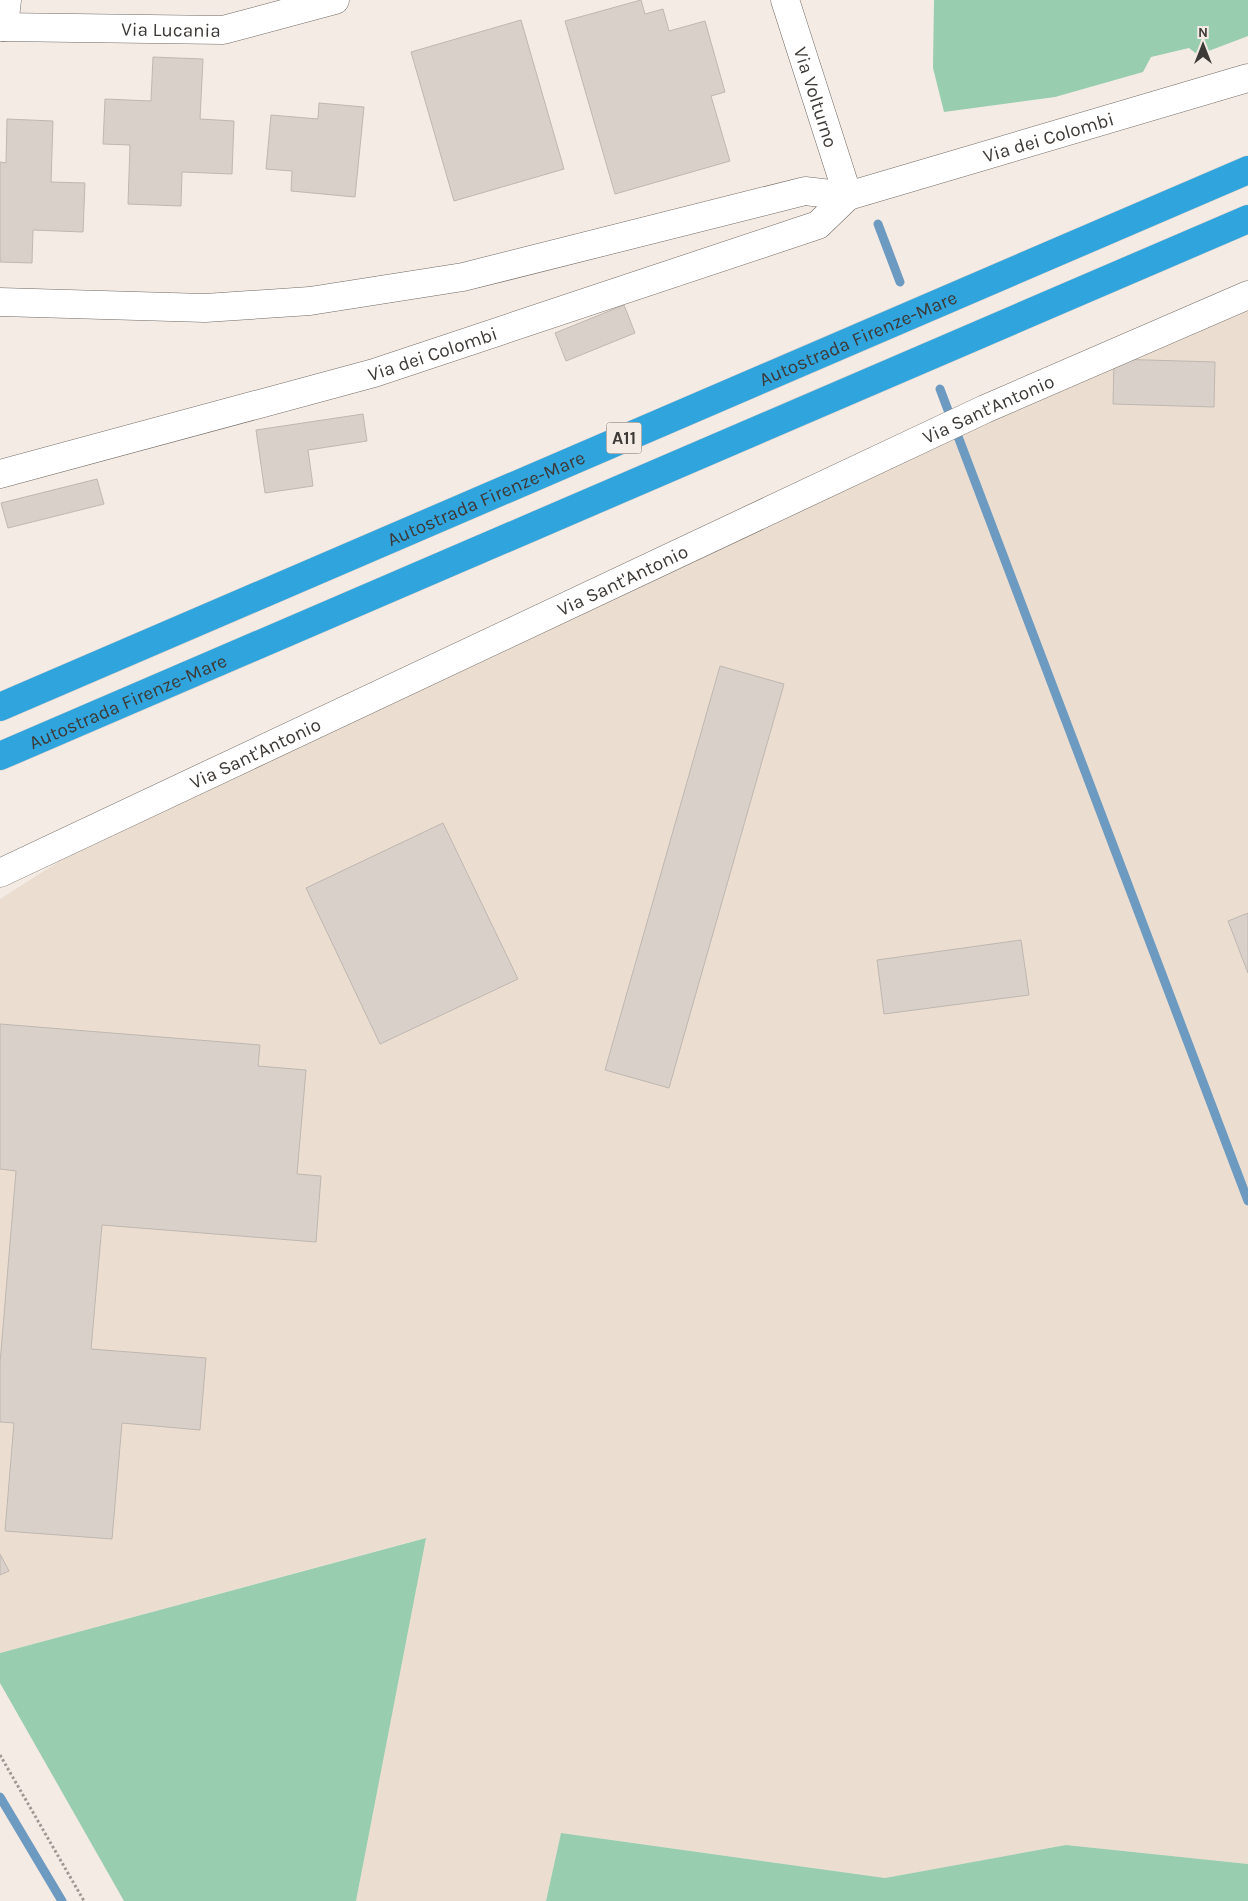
<svg xmlns="http://www.w3.org/2000/svg" width="1248" height="1901" font-family="Karla,sans-serif">
  <rect width="100%" height="100%" fill="#f4ebe4"/>
  <!-- built -->
  <path fill="#ebded1" d="M1248,299v1565l-182,-19 -181,33 -324,-45 -15,68h-190l69,-363 -425,115v-754l66,-42z"/>
  <!-- green -->
  <path fill="#99cdaf" d="M934,0h314v36l-50,19 -9,-7 -38,9 -8,15 -88,25 -111,15 -11,-44z
    M426,1538l-70,363h-232l-124,-218v-30z
    M561,1833l324,45 181,-33 182,19v37h-702z"/>
  <g fill="none" stroke-linecap="round" stroke-linejoin="round">
    <!-- stream -->
    <path stroke="#6d9ac0" stroke-width="9" d="M878,224l22,58
      M940,389l308,812
      M0,1797l62,104"/>
  </g>
  <!-- building -->
  <path fill="#d9d1c9" stroke="#bfb7b0" d="M641,0l4,14 18,-5 6,22 36,-10 20,71 -14,4 19,65 -115,33 -50,-173z
    M521,20l43,149 -110,32 -43,-149z
    M153,57l50,2 -3,60 34,2 -2,53 -50,-2 -1,34 -53,-2 2,-59 -27,-1 2,-45 46,2z
    M319,103l45,4 -9,90 -64,-6 1,-20 -26,-2 5,-54 47,4z
    M7,119l46,2 -2,61 34,1 -2,49 -50,-2 -1,33 -32,-1v-100l6,1z
    M624,305l11,28 -69,28 -11,-28z
    M1114,359l101,3 -1,45 -101,-3z
    M363,414l4,27 -59,9 5,36 -48,7 -9,-63z
    M97,479l7,25 -96,24 -7,-25z
    M720,666l64,18 -115,404 -64,-18z
    M443,823l75,156 -138,65 -74,-156z
    M1248,913v60l-20,-52z
    M1021,940l8,55 -145,19 -7,-54z
    M0,1024l260,21 -2,21 48,4 -9,104 24,2 -5,66 -214,-17 -11,124 115,9 -6,72 -78,-7 -10,116 -107,-8 9,-108 -14,-1v-59l16,-192 -16,-2z
    M0,1554l9,17 -9,4z"/>
  <g fill="none" stroke-linecap="round" stroke-linejoin="round">
    <!-- minor casing -->
    <g stroke="#716a64" stroke-width="29">
      <g id="minor">
        <path id="s1" d="M785,0l63,196"/>
        <path id="s2" d="M0,27l223,3 112,-30"/>
        <path d="M4,27l3,-27"/>
        <path id="s3" d="M0,873l985,-464 263,-114"/>
      </g>
    </g>
    <!-- tertiary casing -->
    <g stroke="#716a64" stroke-width="29">
      <g id="tertiary">
        <path id="s4" d="M0,302l205,6 105,-7 153,-24 342,-86 43,5 400,-118"/>
        <path id="s5" d="M0,474l374,-101 444,-148 30,-29"/>
      </g>
    </g>
    <!-- motorway casing -->
    <g stroke="#cdcccb" stroke-width="29">
      <g id="motorway">
        <path id="s6" d="M0,707l1248,-537"/>
        <path id="s7" d="M0,756l1248,-537"/>
      </g>
    </g>
    <!-- path -->
    <path stroke="#9e9892" stroke-width="3" stroke-dasharray="2.5 2.5" stroke-linecap="butt" d="M0,1755l84,146"/>
    <!-- minor -->
    <use href="#minor" stroke="#fff" stroke-width="28"/>
    <!-- tertiary -->
    <use href="#tertiary" stroke="#fff" stroke-width="28"/>
    <!-- motorway -->
    <use href="#motorway" stroke="#30a4dc" stroke-width="28"/>
  </g>
  <g text-anchor="middle" stroke-width="4" stroke-linejoin="round" paint-order="stroke">
    <!-- shield labels -->
    <rect fill="#f4ebe4" stroke="#746e6a" stroke-width="1" x="606.5" y="422.5" width="35" height="31" rx="4"/>
    <g font-size="18" font-weight="bold" fill="#3d3936">
      <text x="624" y="444">A11</text>
    </g>
    <!-- street labels -->
    <g font-size="19" fill="#3d3936" stroke="#f4ebe4">
      <text dy="7" stroke="none"><textPath href="#s2" startOffset="171">Via Lucania</textPath></text>
      <text dy="7" stroke="none"><textPath href="#s1" startOffset="102">Via Volturno</textPath></text>
      <text dy="7" stroke="none"><textPath href="#s4" startOffset="1070">Via dei Colombi</textPath></text>
      <text dy="7" stroke="none"><textPath href="#s6" startOffset="934">Autostrada Firenze-Mare</textPath></text>
      <text dy="7" stroke="none"><textPath href="#s5" startOffset="449">Via dei Colombi</textPath></text>
      <text dy="7" stroke="none"><textPath href="#s3" startOffset="1092">Via Sant'Antonio</textPath></text>
      <text dy="7" stroke="none"><textPath href="#s6" startOffset="529">Autostrada Firenze-Mare</textPath></text>
      <text dy="7" stroke="none"><textPath href="#s3" startOffset="688">Via Sant'Antonio</textPath></text>
      <text dy="7" stroke="none"><textPath href="#s7" startOffset="139">Autostrada Firenze-Mare</textPath></text>
      <text dy="7" stroke="none"><textPath href="#s3" startOffset="282">Via Sant'Antonio</textPath></text>
    </g>
  </g>
  <!-- north arrow -->
  <g transform="translate(1203 45)" stroke="#f4ebe4" stroke-width="4" paint-order="stroke">
  <path d="M0-4L9 19L0 12L-9 19Z" fill="#3d3936"/>
  <text y="-8" font-size="14" font-weight="bold" text-anchor="middle" fill="#3d3936">N</text>
  </g>
</svg>
